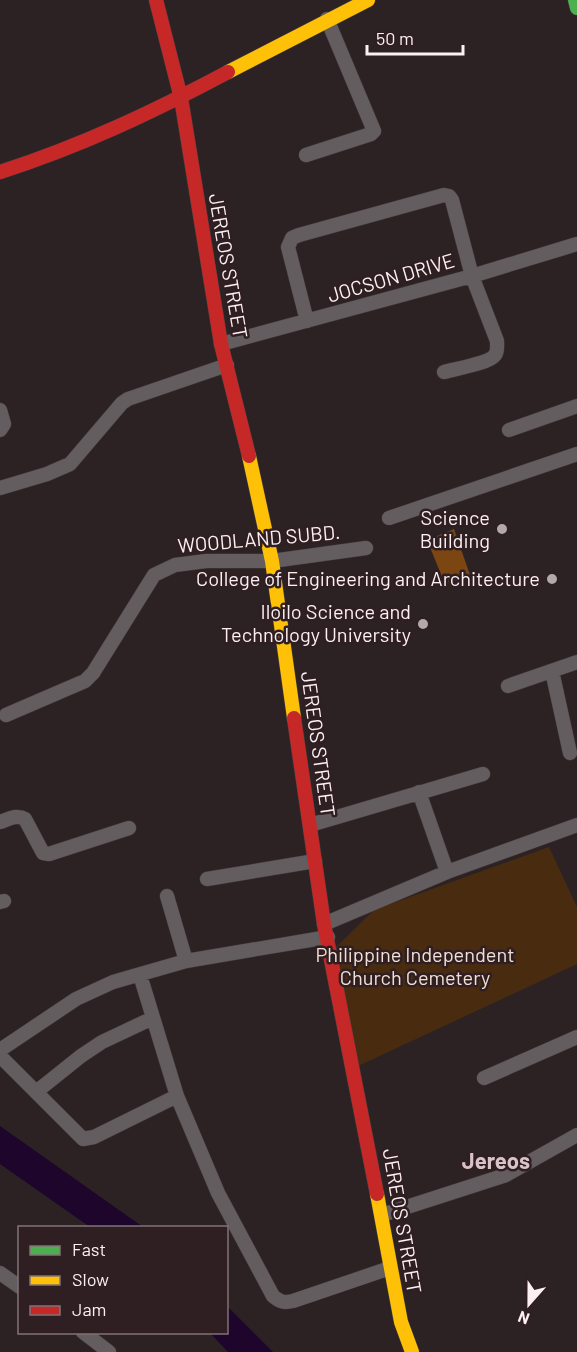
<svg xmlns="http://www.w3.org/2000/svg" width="577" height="1352" font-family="Barlow,sans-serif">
  <rect width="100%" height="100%" fill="#2c2224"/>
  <!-- green -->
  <path fill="#492c10" d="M549,847l28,60v57l-221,103 -27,-113 45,-44z"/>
  <!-- forest -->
  <path fill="#7b4612" d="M454,529l16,46 -25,9 -18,-44z"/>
  <!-- water -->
  <path fill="#1d052c" d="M0,1126l143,101h-53l-90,-63z
    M227,1306l46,46h-45l-18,-19 16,-1z"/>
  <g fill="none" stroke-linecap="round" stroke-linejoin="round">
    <!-- street casing -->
    <g stroke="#453d3f" stroke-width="15">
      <path id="street" d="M306,155l65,-21 3,-3 -47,-112
        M307,321l-19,-74 4,-9 7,-3 145,-40 5,1 3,4 20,76 105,-32
        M221,344l251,-68 25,65c0,4 1,10 -2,14 -5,8 -40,14 -51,17
        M0,410l4,14 -4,6
        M509,430l68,-24
        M0,488l47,-14 23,-10 52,-61 6,-4 99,-34
        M389,518l188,-64
        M552,671l18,82
        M508,686l69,-24
        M6,715l79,-34 8,-8 61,-98 21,-10 31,-4h66l94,-13
        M419,792l28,80
        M0,822c9,-3 17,-8 25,-3l18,34 6,1 80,-26
        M310,825l173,-51
        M207,879l108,-18
        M167,896l19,65
        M0,902l4,-1
        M324,924l123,-52 130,-47
        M140,975l37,121 41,97 55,103c7,6 11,7 20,5l97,-33
        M0,1050l76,-51 37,-17 73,-21 142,-24
        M0,1056l83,83 11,-2 83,-41
        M484,1078l93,-41
        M36,1092l45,-36 21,-14 51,-24
        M382,1215l124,-40 71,-40
        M0,1273l20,14
        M83,1332l26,20"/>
    </g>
    <!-- fast casing -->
    <g stroke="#453d3f" stroke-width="15">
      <path id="fast" d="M575,0l2,8"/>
    </g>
    <!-- slow casing -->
    <g stroke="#453d3f" stroke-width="15">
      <path id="slow" d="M228,72l140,-72
        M249,456l23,105 22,157
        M377,1194l24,128 11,30"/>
    </g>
    <!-- jam casing -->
    <g stroke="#453d3f" stroke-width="15">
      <path id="jam" d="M156,0l25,98 40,246 28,112
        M0,172c81,-26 153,-60 228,-100
        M294,718l30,206 53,270"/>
    </g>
    <!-- street -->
    <use href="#street" stroke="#645d5f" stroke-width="14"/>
    <!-- fast -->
    <use href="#fast" stroke="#4caf50" stroke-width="14"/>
    <!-- slow -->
    <use href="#slow" stroke="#ffc107" stroke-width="14"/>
    <!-- jam -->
    <use href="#jam" stroke="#c62828" stroke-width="14"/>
  </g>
  <!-- markers -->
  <g fill="#b3a8aa" stroke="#2f1f22" stroke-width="2">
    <circle cx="502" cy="529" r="6"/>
    <circle cx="552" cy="579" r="6"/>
    <circle cx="423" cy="624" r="6"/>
  </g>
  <g text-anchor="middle" stroke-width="5" stroke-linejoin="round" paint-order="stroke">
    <!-- street labels -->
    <g font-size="20" fill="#fcf0f2" stroke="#2f1f22">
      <text transform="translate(228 266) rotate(80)" y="7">JEREOS STREET</text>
      <text transform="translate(391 278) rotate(-16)" y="7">JOCSON DRIVE</text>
      <text transform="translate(259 539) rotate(-5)" y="7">WOODLAND SUBD.</text>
      <text transform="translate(318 744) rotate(82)" y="7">JEREOS STREET</text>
      <text transform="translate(402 1221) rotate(80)" y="7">JEREOS STREET</text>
    </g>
    <!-- poi labels -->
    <g font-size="20" fill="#fcf0f2" stroke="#2f1f22" text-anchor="end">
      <text x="490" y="525">Science<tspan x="490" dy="23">Building</tspan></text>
      <text x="540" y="586">College of Engineering and Architecture</text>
      <text x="411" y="619">Iloilo Science and<tspan x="411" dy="23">Technology University</tspan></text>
    </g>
    <!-- park labels -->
    <g font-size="20" fill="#f2e0d2" stroke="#2f1f22">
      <text x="415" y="962">Philippine Independent<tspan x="415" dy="23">Church Cemetery</tspan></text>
    </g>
    <!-- quarter labels -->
    <g font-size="22" font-weight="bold" fill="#d9c3c7" stroke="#2f1f22">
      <text x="496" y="1169">Jereos</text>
    </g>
  </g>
  <!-- legend -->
  <rect x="18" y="1226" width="210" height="108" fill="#2f1f22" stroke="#817375" stroke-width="1.5"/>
  <rect x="30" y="1246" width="30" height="9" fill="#4caf50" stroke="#817375" stroke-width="1.5"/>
  <text x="72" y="1256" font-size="18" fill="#fcf0f2">Fast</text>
  <rect x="30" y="1276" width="30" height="9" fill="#ffc107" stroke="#817375" stroke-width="1.5"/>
  <text x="72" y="1286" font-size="18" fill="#fcf0f2">Slow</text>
  <rect x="30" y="1306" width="30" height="9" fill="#c62828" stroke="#817375" stroke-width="1.5"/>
  <text x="72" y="1316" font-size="18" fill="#fcf0f2">Jam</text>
  <!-- north arrow -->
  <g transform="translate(529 1304) rotate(201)" stroke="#2f1f22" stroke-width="4.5" paint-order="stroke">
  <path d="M0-4.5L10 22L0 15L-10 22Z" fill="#fcf0f2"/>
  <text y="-9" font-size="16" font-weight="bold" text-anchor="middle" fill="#fcf0f2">N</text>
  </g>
  <!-- scale -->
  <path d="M367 45v9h96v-9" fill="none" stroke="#fcf0f2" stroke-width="3"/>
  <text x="376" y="45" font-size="18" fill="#fcf0f2" stroke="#2f1f22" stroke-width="4.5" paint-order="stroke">50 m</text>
</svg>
